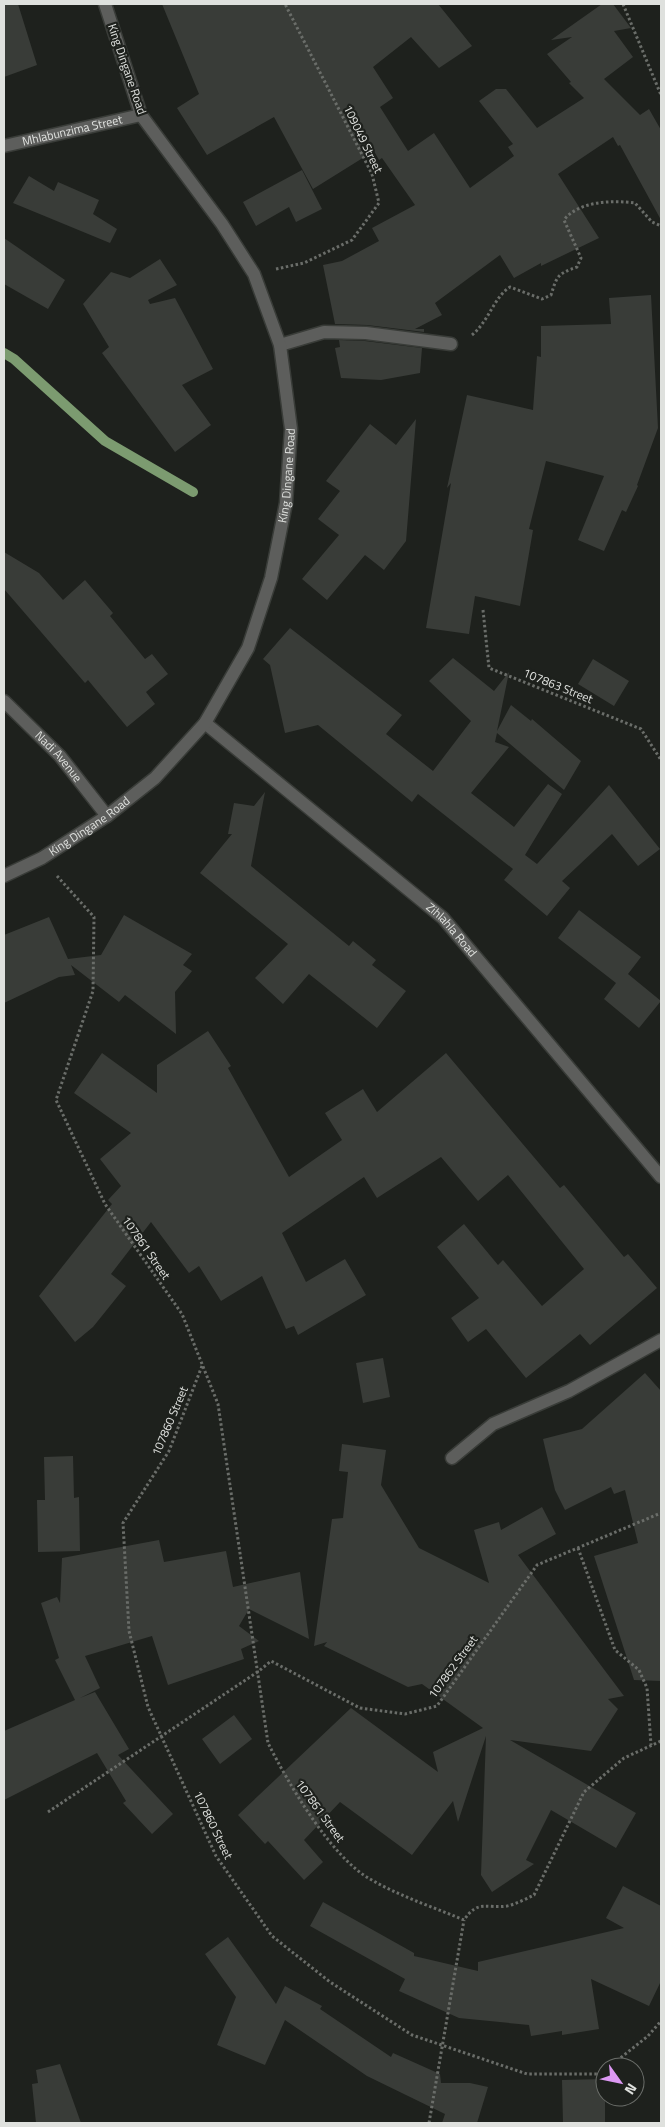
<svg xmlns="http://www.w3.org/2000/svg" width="665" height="2127" font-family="'Titillium Web',sans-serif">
  <rect width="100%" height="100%" fill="#1e211d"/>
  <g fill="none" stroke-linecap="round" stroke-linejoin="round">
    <!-- stream -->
    <path stroke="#7c9b70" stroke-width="10" d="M4,353l10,6 91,82 88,51"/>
  </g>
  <!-- building -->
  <path fill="#393c38" d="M4,4h14l19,61 -33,12z
    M162,4h276l34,42 -33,22 -28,-31 -38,30 20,31 -13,9 28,44 26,-18 36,55 44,-32 -6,-9 5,-3 -34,-43 17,-12h10l31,39 47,-30 -15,-15 2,-1 -24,-28 25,-17 -21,3 51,-36h11l18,24 -17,3 19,26 -29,22 36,36 9,-6 12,21v90l-41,-75 -2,1 -5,-9 -55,37 41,64 -58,28v-3l-27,15 -14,-23 -65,48 7,12 -27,14h9v3l-57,-7 -32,-1 -12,-59 19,-4 37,-20 -7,-13 43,-23 -33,-47 -3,2 -5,-9 -61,38 -39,-72 -67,38 -30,-47 22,-14z
    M302,170l20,39 -26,13 -7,-15 -33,19 -13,-24z
    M29,176l25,15 4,-9 41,18 -6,14 24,15 -7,14 -97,-40z
    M4,238l61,42 -17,29 -44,-25z
    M160,259l17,26 -29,15 2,4 25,-6 38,71 -31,16 29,40 -36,27 -73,-99 7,-6 -26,-43 28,-32 19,6z
    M651,295l7,133 -21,57 1,1 -12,26 -4,-2 -18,41 -26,-11 26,-64 -58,-15 -17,68 4,1 -13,76 -45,-10 -6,38 -43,-6 25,-145 -4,5 20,-93 66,15 4,-54 4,1v-31l70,-2 -2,-26z
    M339,340l26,1 57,7 -2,25 -39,7 -40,-2 -6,-30 5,-1z
    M416,419l-10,122 -22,29 -19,-15 -38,45 -25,-21 37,-44 -21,-16 22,-28 -14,-10 44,-57 26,21z
    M4,552l35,21 24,27 22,-20 28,33 -3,3 35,43 7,-5 16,20 -22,18 9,12 -28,23 -39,-47 -3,3 -81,-94z
    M290,628l112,87 -16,19 47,37 38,-50 -42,-40 24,-23 41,33 15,-19 -12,59 14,-26 20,16 1,-2 49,42 -17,29 -67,-57 -2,9 14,5 -38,46 43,34 34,-43 14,10 -37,61 12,9 72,-79 51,64 -22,17 -26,-32 -50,47 8,7 -23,28 -43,-36 9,-11 -95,-75 -6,8 -94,-77 -33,8 -15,-68 -7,-6z
    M593,659l36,22 -15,25 -36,-22z
    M265,792l-14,74 98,80 4,-5 23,19 -4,5 34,26 -29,37 -68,-54 -26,30 -28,-26 33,-34 -88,-71 32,-39h-4l6,-31 20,3z
    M579,910l62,47 -13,17 33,27 -22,27 -35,-29 12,-16 -58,-45z
    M124,915l68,39 -9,11 9,6 -17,21 1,42 -51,-39 -6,7 -48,-37 4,10 -16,2 -55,26v-68l45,-18 19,42 33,-4z
    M208,1031l23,35 -3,2 61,109 53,-37 -17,-27 38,-24 14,23 69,-59 114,135 4,-3 60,72 4,-3 29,34 -67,57 -10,-11 -54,44 -40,-49 -18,13 -17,-24 28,-20 -42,-51 27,-23 34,41 5,-5 39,46 42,-37 -76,-94 -30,26 -37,-44 -64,41 -13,-21 -82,56 24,49 39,-23 21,36 -68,40 -4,-9 -8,3 -24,-53 -41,25 -22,-35 -10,7 -38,-51 -40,52 15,12 -33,41 -18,15 -36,-46 73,-92 -4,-4 13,-14 -21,-27 31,-26 -57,-40 28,-40 55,40v-28z
    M383,1358l7,39 -27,6 -7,-40z
    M645,1373l16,18v290l-27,-1 -40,-124 44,-13 -13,-53 -11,4 -3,-7 -46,23 -10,-20 -12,-51 39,-10z
    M342,1444l44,6 -5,35 38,63 70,35 -15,-53 25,-8 2,8 41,-23 14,27 -38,21 106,141 -16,3 10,10 -27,42 -81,-11 126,73 -20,35 -65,-38 -25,50 8,4 -42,28 -11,-17 5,-139 -28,86 -5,-21 -41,54 -72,-53 -36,38 19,22 -19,18 -36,-39 -3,3 -27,-29 113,-107 87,64 -5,-20 50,-24 -61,-44 -14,3 -84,-41 3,-4 -13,4 18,-127 11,-1 5,-46 -9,-1z
    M73,1456l1,42 5,-1 1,54 -42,1 -1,-52h8l-1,-43z
    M159,1540l5,22 62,-11 7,36 67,-15 9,67 -60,-30 -10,17 20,15 -18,8 3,10 -76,26 -16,-49 -67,20 15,32 -20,10 15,-6 34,57 -11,6 55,59 -21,20 -29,-31 3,-2 -29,-48 -93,47v-69l71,-31 -20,-40 4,-2 -18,-55 16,-6 3,6 2,-45z
    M234,1715l18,24 -32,25 -18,-25z
    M623,1886l38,20v75l-12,25 -58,-27 8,50 -37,6v-4l-31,5 -2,-11 -70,-7 -60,-27 6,-12 -95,-53 13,-24 91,51v3l64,15v-9l146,-34 -18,-10z
    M228,1937l48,67 9,-18 37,20 -2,3 71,48 2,-4 47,21 1,9h29l18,4 -11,36h-35l3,-9 -78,-38 -82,-56 -20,45 -48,-20 19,-48 -31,-43z
    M60,2064l21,59h-45l-4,-39 6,-1 -2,-13z
    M605,2079v44h-42l-1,-43z"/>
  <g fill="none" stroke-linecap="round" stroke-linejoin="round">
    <!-- service casing -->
    <g stroke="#393c38" stroke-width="15">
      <path id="service" d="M280,345l44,-13 42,1 85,11"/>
    </g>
    <!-- minor casing -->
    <g stroke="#393c38" stroke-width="15">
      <g id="minor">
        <path id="s1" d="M4,146l137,-31"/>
        <path id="s2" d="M4,701l56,55 47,60"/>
        <path id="s3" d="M205,723l238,195 218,259"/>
        <path d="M452,1458l41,-34 76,-33 92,-51"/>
      </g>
    </g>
    <!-- tertiary casing -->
    <g stroke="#393c38" stroke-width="15">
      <g id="tertiary">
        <path id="s4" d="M4,876l38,-18 65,-42 48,-38 50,-55 43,-75 23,-70 15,-75 5,-74 -11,-84 -26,-71 -32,-50 -81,-109 -36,-111"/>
      </g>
    </g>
    <!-- path -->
    <path stroke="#6a6d69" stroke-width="3" stroke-dasharray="2.5 2.5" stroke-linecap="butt" d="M623,4l38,91
      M276,269l28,-6 48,-23 27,-37 -7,-29 -87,-170
      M472,335c17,-14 22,-38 38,-48l32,12 9,-4c6,-19 6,-21 26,-28l4,-9 -17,-38c14,-19 49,-20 71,-17l17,19 9,4
      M483,610l6,58 152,61 20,31
      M57,876l37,41 -1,74 -37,109 49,104 77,110 36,90 50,339c20,40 63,114 102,136 29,17 63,28 94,41 14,-21 23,-11 43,-14 9,-2 19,-7 27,-11l50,-103 40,-34 37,-17
      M202,1366l-33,85 -46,72 6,108 19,76 68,149 56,80 58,46 82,53 115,39h73l5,-4
      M578,1548l37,102 24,20 8,18 4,57
      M48,1812l211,-141 12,-10 89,47 45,6 32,-8 100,-141 124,-52
      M609,2067l39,-31 13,-15
      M429,2123l35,-203"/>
    <!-- service -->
    <use href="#service" stroke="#5d5e5c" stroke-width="12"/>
    <!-- minor -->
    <use href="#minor" stroke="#5d5e5c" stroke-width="12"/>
    <!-- tertiary -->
    <use href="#tertiary" stroke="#5d5e5c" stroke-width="12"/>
  </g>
  <g text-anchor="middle" stroke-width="4.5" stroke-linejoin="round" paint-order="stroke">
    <!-- street labels -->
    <g font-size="12" fill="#dfe1de" stroke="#1e211d">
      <text transform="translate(127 69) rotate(71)" y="4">King Dingane Road</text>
      <text dy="4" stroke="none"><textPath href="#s1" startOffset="70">Mhlabunzima Street</textPath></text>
      <text transform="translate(363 139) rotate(64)" y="4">109049 Street</text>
      <text dy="4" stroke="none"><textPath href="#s4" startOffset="519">King Dingane Road</textPath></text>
      <text transform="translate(558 686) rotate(22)" y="4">107863 Street</text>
      <text dy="4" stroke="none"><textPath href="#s2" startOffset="78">Nadi Avenue</textPath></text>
      <text dy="4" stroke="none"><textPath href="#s4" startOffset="99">King Dingane Road</textPath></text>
      <text dy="4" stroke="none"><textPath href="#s3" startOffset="322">Zihlahla Road</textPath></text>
      <text transform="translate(146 1248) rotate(55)" y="4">107861 Street</text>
      <text transform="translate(170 1421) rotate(-67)" y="4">107860 Street</text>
      <text transform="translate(453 1667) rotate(-54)" y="4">107862 Street</text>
      <text transform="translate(320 1811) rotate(54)" y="4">107861 Street</text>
      <text transform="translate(213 1825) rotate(64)" y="4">107860 Street</text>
    </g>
  </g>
  <!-- border -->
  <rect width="665" height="2127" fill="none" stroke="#dfe1de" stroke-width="10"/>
  <!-- north arrow -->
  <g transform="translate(620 2082) rotate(123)"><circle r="24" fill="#1e211d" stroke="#6b6e6a"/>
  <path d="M0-4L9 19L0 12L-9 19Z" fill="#dd99f4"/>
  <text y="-8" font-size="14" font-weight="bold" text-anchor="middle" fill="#dfe1de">N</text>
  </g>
</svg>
